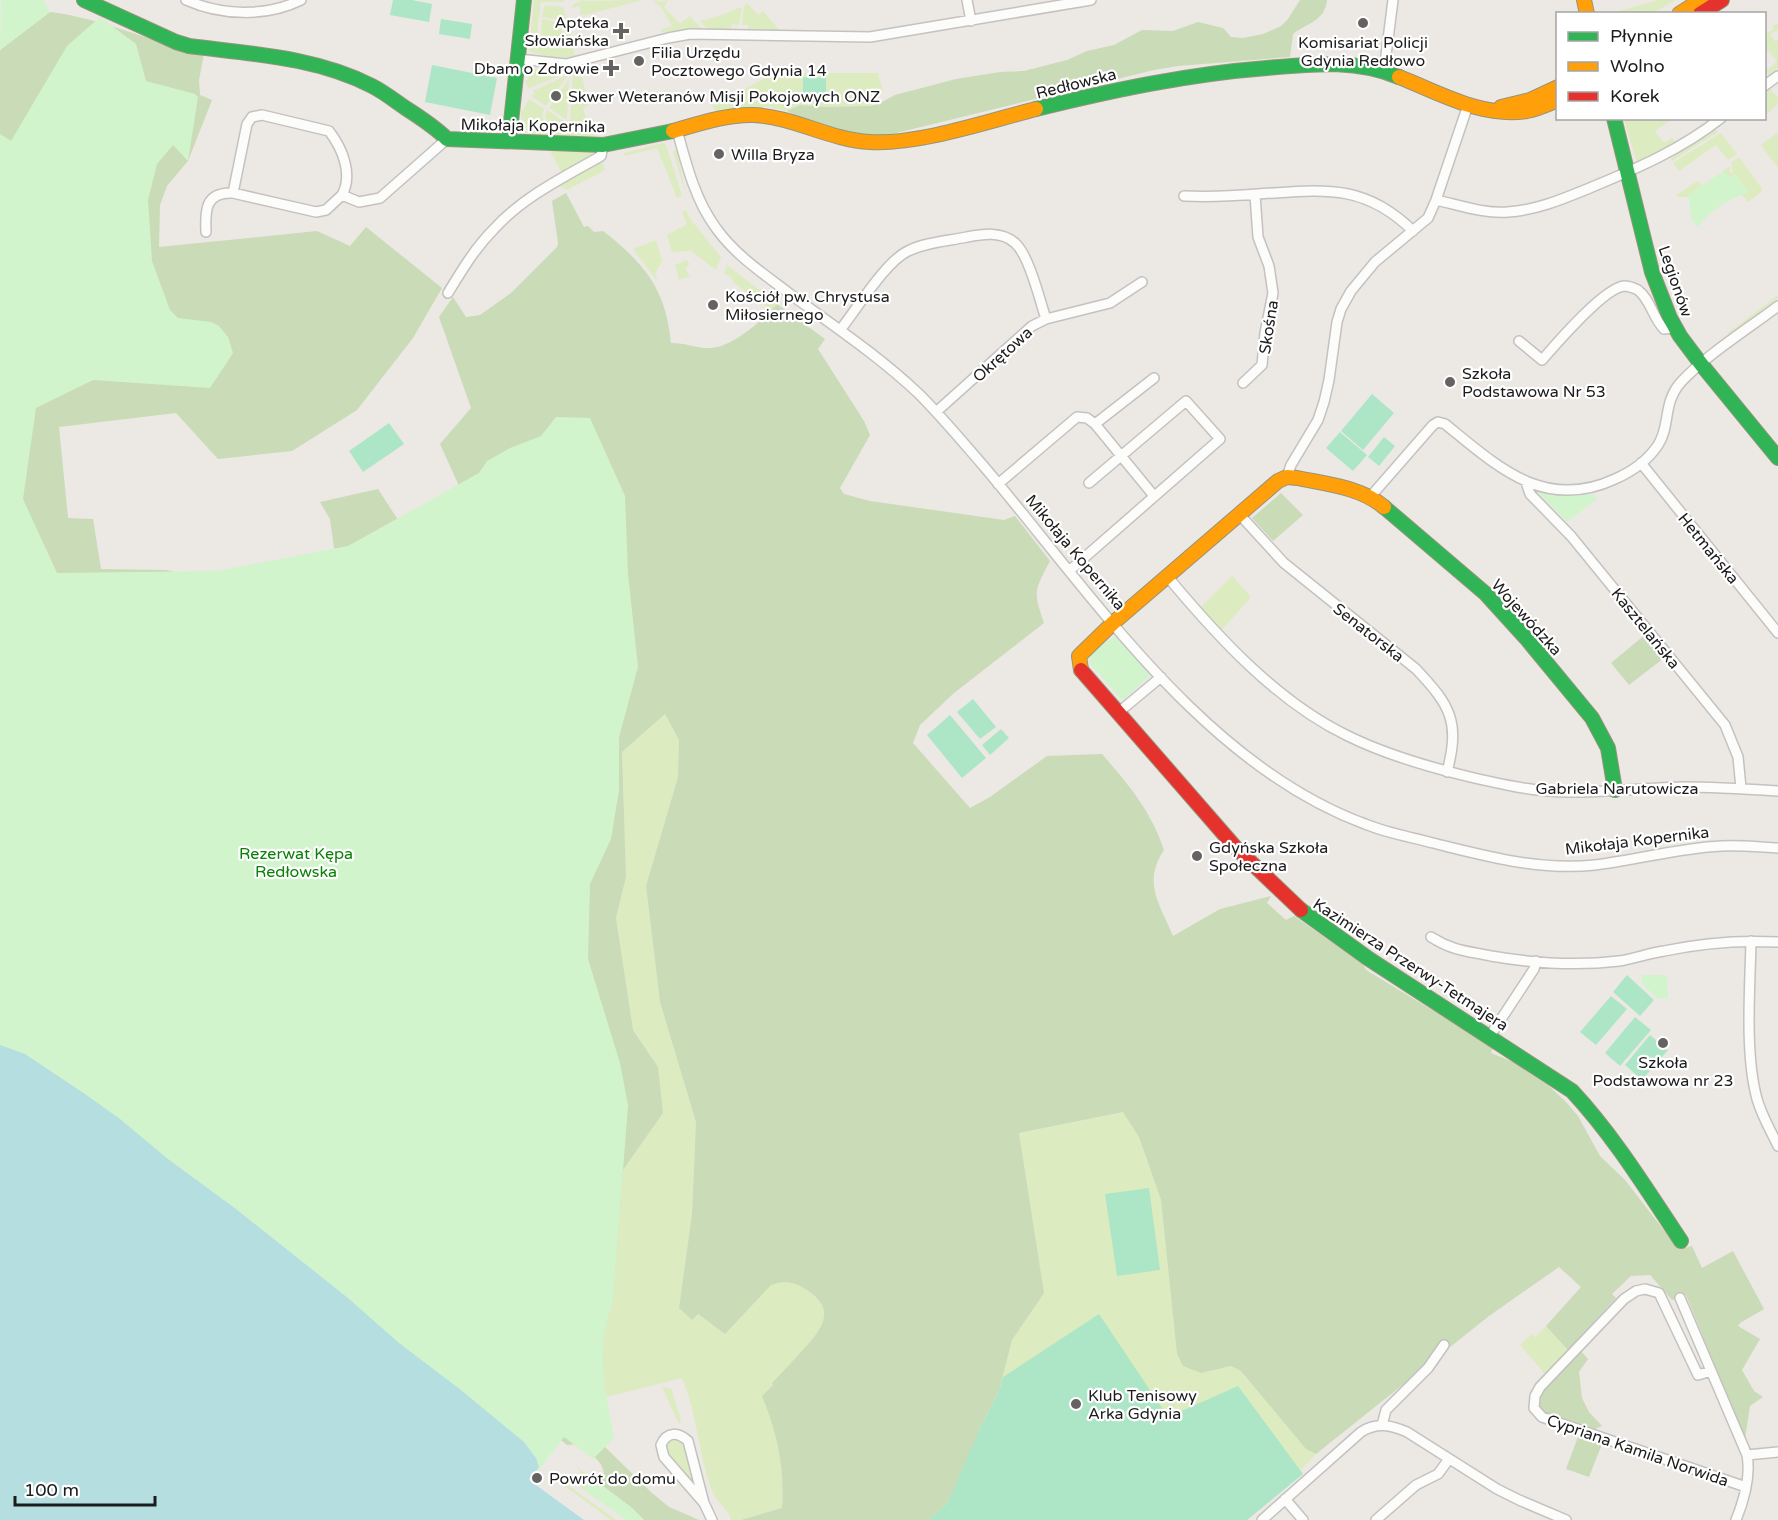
<svg xmlns="http://www.w3.org/2000/svg" width="1778" height="1520" font-family="'Varela Round',sans-serif">
  <rect width="100%" height="100%" fill="#ece8e4"/>
  <!-- grass -->
  <path fill="#ddebc0" d="M534,0h31l-3,2h-21c-4,35 -13,51 32,45l2,10 -24,1 -22,-7z
    M584,0l2,1 57,-1 -58,15h-4l-2,-9 -7,2 1,-4z
    M652,0l10,2 6,-2 -4,7 14,15 3,1 9,-7 12,13 -40,3 -2,-2 12,-4 -11,-19z
    M1658,0h18l-23,13h-41z
    M747,3l11,12 5,-4 16,19h-31v-5h-6l2,-19z
    M545,5l18,2 8,30 -4,1 -6,-18 -19,-3z
    M739,8h3l-3,17 -7,-1 -1,5h-23l-8,-8 19,-5z
    M542,19l18,4 6,22 -16,1 -9,-5z
    M1778,23v7l-8,4 4,7 4,-1v28l-9,7 -3,-4 11,-9 -9,-12 -3,3v-19l9,-5 -2,-3z
    M530,67c12,2 16,8 31,8l-32,13 -4,-7 2,-1z
    M577,72l1,6 4,-1 7,28 -6,3 3,11 8,1 2,11 -15,-3 -11,-6 3,-49z
    M785,73h93l5,19 -13,14 -47,1 -23,-2 -13,6 -18,-4h-19l-26,6 -9,-3 -3,-4 56,-29z
    M568,75l-22,31 -15,-10 4,-2 -2,-3z
    M569,79l-2,41 -18,-12z
    M1770,89l8,9v6l-13,12v-23z
    M529,99l15,10 -2,8 4,7 7,2 17,-1 8,5 20,6v3l-61,-3c-12,-5 -17,-13 -16,-26h2z
    M547,110l20,13 -19,-1 -3,-5z
    M1624,119h48l-17,12 9,12 8,-5 4,6 -39,19z
    M1715,130l3,2 -46,29 -1,-3z
    M1721,133l16,21 -9,6 -12,-15 -37,26 -6,-8z
    M1777,133l1,1v34l-17,-23z
    M663,143l3,2 16,51 -5,2 -20,-50 -32,8 -1,-3z
    M552,150l34,1h5l1,3 -30,19 -12,-22z
    M675,150h2l9,45 -13,-43z
    M1739,157l23,32 -1,3 -13,10 -6,-7 5,-4 -12,-17 -4,3 -9,-5 8,-6v7h3l-2,-10z
    M599,162l4,2 2,6 -38,20 -9,-5z
    M1698,181l4,5 -14,9v2h-11l-1,-2z
    M686,210l5,10 30,37 -5,13 -25,-19 -19,1 -5,-17 20,-11 -5,-12z
    M656,240l6,21 -7,13 3,8 -25,-33z
    M686,260l4,4 -5,4 5,8 -11,4 -4,-15z
    M727,265l50,39 -5,7 -38,-28 -4,-7 -6,-2z
    M1778,295v3l-49,37 -1,-2z
    M1232,576l19,21 -30,34 -21,-23z
    M665,714l14,26 -1,37 -32,109 14,116 36,120 -4,92 -13,93 13,13 5,-6 28,20 46,-50c14,-4 24,-2 36,6 32,21 14,41 -5,61 -10,11 -20,21 -30,32l1,2 -10,11c14,37 22,71 19,112l-41,12h-10c-2,-11 -14,-17 -18,-27 -15,-37 -15,-78 -31,-115l-76,19 -2,-14 -1,-45 10,-38 10,-130 40,-57 -5,-46 -25,-37 -17,-112 10,-41 -4,-125z
    M1124,1112l15,25 22,63 16,154 6,12 18,7 30,-7 10,5 65,78 10,5 -12,13 -57,53h-208l-40,-129 13,-51 32,-47 -25,-160z
    M1546,1326l22,24 -23,24 -25,-29 12,-11 3,3z
    M662,1387l9,2 10,30 -2,5z
    M672,1438h8l5,7 11,43 -28,-34 -2,-11z
    M577,1467l15,11 -8,12 -4,-4v-15z
    M560,1470l-2,4 3,6 55,40h-5l-57,-42z"/>
  <!-- forest -->
  <path fill="#c9dbb7" d="M1300,0h27c-2,21 -20,23 -34,34l-3,23 -112,9 -24,4 -266,65c-35,1 -71,-7 -101,-24l13,-6 23,2 47,-1 10,-3 15,-8 61,-16 44,-7 24,-1 43,-11 20,-9 27,-6 28,-15 31,1 25,-9 25,6 8,9 12,1 20,-4 18,-8 7,-7z
    M50,12c52,6 101,31 154,41l-5,27 1,15 12,5 -24,61 -21,25 -7,19 -1,42 158,-16 33,15 16,-19 76,61 -29,50 -56,72 -65,41 -74,8 -42,-46 -117,14 9,91 25,1 8,50 65,1 39,9 130,-24 -5,-36 -10,-17 58,-13 26,40 60,-32 -24,-53 31,-36 -32,-91 14,-20 13,20 14,-2 31,-22 46,-46 1,-4 -6,-42 14,-8 18,34 4,-1 6,6 9,-1c41,32 63,58 68,112 16,0 26,6 41,5 20,-1 53,-29 65,-44l48,35 -7,10 46,72 6,14 -30,53 4,6 26,7 134,19 11,-4 35,45c-16,31 -17,29 -6,62l-90,70 -34,32 -7,18 57,65 20,-11 57,-41 55,-2c27,31 49,57 62,96 -22,33 -4,54 9,86l47,-27 51,-13 -4,7 19,17 8,-4 69,48 3,6 91,55 3,-1 34,20 -3,9 22,9 36,24 17,16 12,14 22,40 25,24 51,66 9,2 7,-2 10,22 31,-17 31,58 -24,14 -2,3 22,13 -18,31 12,21 9,6 -13,9 -5,33 -59,-144 -14,5 -22,-25 -19,1 -19,18 4,4 -48,52 -22,-24 35,-39 -22,-20 -70,49 -173,138 -10,-5 -65,-78 -10,-5 -30,7 -18,-7 -6,-12 -16,-154 -22,-63 -16,-25 -104,21 25,160 -32,47 -13,51 -18,35 -15,38 -18,38 -19,18h-188l41,-12c3,-41 -5,-75 -20,-112l11,-11 -1,-2c10,-11 20,-21 29,-31 19,-21 38,-41 6,-62 -12,-8 -22,-10 -36,-5l-46,49 -27,-20 -6,6 -13,-12 13,-94 4,-92 -36,-120 -14,-116 32,-109 1,-37 -14,-26 -43,38 4,125 -10,41 17,112 25,37 5,46 -40,57 -10,130 -10,38 1,45 2,14 -606,-360v-987z
    M1281,493l22,22 -30,26 -21,-23z
    M1646,634l18,24 -35,27 -18,-22z
    M1579,1349l9,10 -9,13 3,26 7,14 13,14 -9,4c-13,-4 -48,-10 -53,-23 -2,-4 -2,-10 -1,-14z
    M532,1415l71,30 49,48 17,14 30,13h-55l-12,-12 -40,-30 12,-4c-1,-14 -16,-22 -26,-30l-11,1z
    M1578,1437l24,7 -13,33 -23,-8z"/>
  <!-- park -->
  <path fill="#d2f4cd" d="M43,0l7,12 -50,38 1,-50z
    M100,17l36,27 10,37 49,13 3,3 -10,64 -15,-16 -16,19 -9,36 4,61 18,49 8,8 33,4 8,4 9,11 5,16 -23,35 -117,-8 -57,28 -13,91 34,74 160,-2 131,-25 131,-73 8,-12 23,-13 31,-12 15,-19 34,1 35,78 3,78 10,93 -19,70v53l-8,49 -21,45 -2,75 32,104 8,42 -15,195 -10,38 1,45 10,55 -21,21 -29,-22 -32,42 -60,-61 -472,-361v-923l11,7 56,-95z
    M1722,172l9,5 4,-3 13,17c-8,6 -15,7 -23,12 -11,6 -19,14 -27,24l-6,-7 -4,-25z
    M1540,490l26,5 27,-1 4,5 -30,23 -30,-30z
    M1117,637l33,37 -1,3 -25,22h-3l-32,-37c1,-10 18,-24 28,-25z
    M1642,975h25l1,24 -11,-1 -15,-14z
    M592,1478l40,30 12,12h-18l-42,-30z"/>
  <!-- pitch -->
  <path fill="#ade6c6" d="M393,0h19l20,4 -3,18 -39,-7z
    M441,19l31,5 -2,15 -31,-5z
    M432,65l65,13 -7,37 -65,-13z
    M803,77l23,1v22h-23z
    M1372,394l22,19 -31,37 -22,-19z
    M389,423l15,21 -41,28 -14,-21z
    M1340,432l27,23 -14,16 -27,-23z
    M1384,437l11,9 -16,20 -11,-9z
    M973,699l23,28 -16,12 -23,-27z
    M950,715l36,43 -24,20 -35,-43z
    M1001,729l8,9 -19,17 -8,-10z
    M1627,975l27,25 -14,16 -27,-24z
    M1611,996l16,13 -31,36 -16,-13z
    M1635,1017l16,13 -31,36 -15,-13z
    M1650,1035l18,15 -26,30 -17,-15z
    M1149,1188l11,82 -43,6 -12,-82z
    M1099,1314l69,103 70,-31 65,88 -56,46h-318l19,-18 33,-76 18,-35 4,-14z"/>
  <!-- water -->
  <path fill="#b5dee1" d="M0,1045l25,9 60,40 35,25 48,40 68,50 112,89 51,45 62,47 63,52 12,16 3,9 -10,13 55,40h-584z"/>
  <g fill="none" stroke-linecap="round" stroke-linejoin="round">
    <!-- street casing -->
    <g stroke="#c4c2c0" stroke-width="12">
      <path id="street" d="M186,0c36,16 80,17 115,0
        M967,0l4,21
        M518,59l48,5 102,-26 22,-4 180,3 221,-37
        M1384,71l9,-71
        M1764,86l14,-10
        M677,130c9,33 18,70 39,98 19,27 48,46 74,66 44,32 90,63 129,100 22,22 42,46 62,69 109,128 221,301 384,361 22,9 46,13 68,19 53,13 106,28 162,22 42,-5 84,-17 126,-19 19,-1 38,1 57,2
        M233,193l14,-69 5,-7 10,-2 67,16c14,18 24,44 13,64
        M1184,196c24,1 49,0 74,-2 63,-4 105,-12 155,37
        M1436,200c23,5 48,14 72,12 30,-2 57,-14 84,-25 46,-19 90,-38 129,-69
        M206,232c-1,-22 -1,-40 27,-39l83,19 10,-2 16,-15 17,7 21,-4 67,-59
        M448,293c14,-23 27,-45 46,-64 29,-32 70,-52 107,-73l2,-11
        M840,330c17,-21 45,-68 68,-79 18,-9 40,-10 59,-14 16,-3 35,-6 48,6 14,12 25,58 31,76
        M1519,341l23,19c14,-16 62,-72 82,-74 4,0 10,2 14,4 12,9 15,28 26,39l11,-1
        M1243,383l19,-18 3,-32 8,-40 -4,-27 -11,-29 -3,-42
        M936,412l96,-86 14,-7 64,-16 32,-21
        M1095,424l59,-46
        M1641,463l137,170
        M1287,477l4,-12 27,-45 6,-18 5,-22 8,-58 4,-13 10,-18 24,-29 53,-44 8,-18 32,-95
        M1526,482l4,12 41,42 154,189 13,32 3,31
        M998,484l79,-67 10,1 8,6 59,72
        M1371,496l62,-71 5,-3 7,2c52,42 99,88 170,55 16,-7 33,-19 43,-34 13,-20 4,-41 23,-63 24,-26 68,-54 97,-76
        M1239,514l45,49 132,106c35,37 44,53 31,103
        M1069,571l151,-132 -34,-38 -97,82
        M1167,576c49,59 109,125 179,159 38,19 79,31 120,41 34,8 68,16 103,16 38,0 76,-4 114,-5 31,0 63,2 95,4
        M1119,712l42,-35
        M1431,937c22,14 36,14 60,19 41,7 87,10 128,5 15,-2 30,-8 45,-10 37,-8 76,-11 114,-9
        M1751,941c-1,46 -6,110 5,154 4,18 14,34 22,51
        M1490,1036l44,-67 2,-8
        M1680,1298l67,157c4,21 -3,45 -11,65
        M1711,1371l-13,4 -39,-82 -14,-4 -9,2 -12,8 -84,88 -5,9 -1,12 8,9 204,70
        M1382,1425l4,-15 42,-42 16,-23
        M1747,1455l31,-3
        M1285,1499l18,21
        M704,1503l-16,-62c-10,-9 -21,-10 -27,4l3,12 40,46 8,17
        M1262,1520l99,-88c16,-10 30,-7 46,0l90,57 22,11 47,20
        M1376,1520l40,-35 22,-11 11,-15"/>
    </g>
    <!-- fast casing -->
    <g stroke="#96947c" stroke-width="16">
      <path id="fast" d="M84,0l92,42 13,4c62,8 127,11 183,40 12,6 23,15 35,23 14,9 28,18 40,30l156,6 70,-14
        M1036,109c77,-19 153,-35 231,-41 46,-4 88,-9 132,9
        M1614,118l38,154 18,46 10,18 21,28 77,94
        M509,141l15,-141
        M1384,507l102,87 40,44 66,80 16,30 7,42
        M1301,910l68,49 203,132c42,45 75,99 109,150"/>
    </g>
    <!-- slow casing -->
    <g stroke="#96947c" stroke-width="16">
      <path id="slow" d="M1584,0l3,14
        M1679,14l22,-14
        M1399,77c41,16 83,41 128,34 11,-2 21,-7 31,-11
        M1501,107l29,-7 28,-13
        M673,131c25,-7 54,-17 81,-16 40,2 76,25 116,27 48,3 119,-21 166,-33
        M1081,670l-2,-14 34,-33 165,-142 9,-4 10,1c29,6 63,9 87,29"/>
    </g>
    <!-- jam casing -->
    <g stroke="#96947c" stroke-width="16">
      <path id="jam" d="M1700,14l22,-14
        M1081,670l155,178 65,62"/>
    </g>
    <!-- street -->
    <use href="#street" stroke="#fcfcfb" stroke-width="9"/>
    <!-- fast -->
    <use href="#fast" stroke="#30b455" stroke-width="14"/>
    <!-- slow -->
    <use href="#slow" stroke="#ff9f0a" stroke-width="14"/>
    <!-- jam -->
    <use href="#jam" stroke="#e5322d" stroke-width="14"/>
  </g>
  <!-- markers -->
  <g fill="#656362" stroke="#fff" stroke-width="2">
    <circle cx="1363" cy="23" r="6"/>
    <path d="M618 22h6v6h6v6h-6v6h-6v-6h-6v-6h6z"/>
    <circle cx="639" cy="61" r="6"/>
    <path d="M608 59h6v6h6v6h-6v6h-6v-6h-6v-6h6z"/>
    <circle cx="556" cy="96" r="6"/>
    <circle cx="719" cy="154" r="6"/>
    <circle cx="713" cy="305" r="6"/>
    <circle cx="1450" cy="382" r="6"/>
    <circle cx="1197" cy="856" r="6"/>
    <circle cx="1663" cy="1043" r="6"/>
    <circle cx="1076" cy="1404" r="6"/>
    <circle cx="537" cy="1478" r="6"/>
  </g>
  <g text-anchor="middle" stroke-width="4.5" stroke-linejoin="round" paint-order="stroke">
    <!-- poi labels -->
    <g font-size="16" fill="#1c1c1c" stroke="#fff" text-anchor="start">
      <text x="609" y="28" text-anchor="end">Apteka<tspan x="609" dy="18">Słowiańska</tspan></text>
      <text x="1363" y="48" text-anchor="middle">Komisariat Policji<tspan x="1363" dy="18">Gdynia Redłowo</tspan></text>
      <text x="651" y="58">Filia Urzędu<tspan x="651" dy="18">Pocztowego Gdynia 14</tspan></text>
      <text x="599" y="74" text-anchor="end">Dbam o Zdrowie</text>
      <text x="568" y="102">Skwer Weteranów Misji Pokojowych ONZ</text>
      <text x="731" y="160">Willa Bryza</text>
      <text x="725" y="302">Kościół pw. Chrystusa<tspan x="725" dy="18">Miłosiernego</tspan></text>
      <text x="1462" y="379">Szkoła<tspan x="1462" dy="18">Podstawowa Nr 53</tspan></text>
      <text x="1209" y="853">Gdyńska Szkoła<tspan x="1209" dy="18">Społeczna</tspan></text>
      <text x="1663" y="1068" text-anchor="middle">Szkoła<tspan x="1663" dy="18">Podstawowa nr 23</tspan></text>
      <text x="1088" y="1401">Klub Tenisowy<tspan x="1088" dy="18">Arka Gdynia</tspan></text>
      <text x="549" y="1484">Powrót do domu</text>
    </g>
    <!-- street labels -->
    <g font-size="16" fill="#1c1c1c" stroke="#fff">
      <text transform="translate(1076 83) rotate(-14)" y="6">Redłowska</text>
      <text transform="translate(533 125) rotate(1)" y="6">Mikołaja Kopernika</text>
      <text transform="translate(1676 281) rotate(71)" y="6">Legionów</text>
      <text transform="translate(1268 327) rotate(-81)" y="6">Skośna</text>
      <text transform="translate(1002 354) rotate(-42)" y="6">Okrętowa</text>
      <text transform="translate(1709 548) rotate(51)" y="6">Hetmańska</text>
      <text transform="translate(1076 552) rotate(50)" y="6">Mikołaja Kopernika</text>
      <text transform="translate(1527 617) rotate(48)" y="6">Wojewódzka</text>
      <text transform="translate(1646 628) rotate(51)" y="6">Kasztelańska</text>
      <text transform="translate(1369 632) rotate(38)" y="6">Senatorska</text>
      <text x="1617" y="794">Gabriela Narutowicza</text>
      <text transform="translate(1637 840) rotate(-7)" y="6">Mikołaja Kopernika</text>
      <text transform="translate(1411 964) rotate(33)" y="6">Kazimierza Przerwy-Tetmajera</text>
      <text transform="translate(1638 1450) rotate(19)" y="6">Cypriana Kamila Norwida</text>
    </g>
    <!-- park labels -->
    <g font-size="16" fill="#098104" stroke="#fff">
      <text x="296" y="859">Rezerwat Kępa<tspan x="296" dy="18">Redłowska</tspan></text>
    </g>
  </g>
  <!-- legend -->
  <rect x="1556" y="12" width="210" height="108" fill="#ffffff" stroke="#a4a4a4" stroke-width="1.5"/>
  <rect x="1568" y="32" width="30" height="9" fill="#30b455" stroke="#a4a4a4" stroke-width="1.5"/>
  <text x="1610" y="42" font-size="18" fill="#1c1c1c">Płynnie</text>
  <rect x="1568" y="62" width="30" height="9" fill="#ff9f0a" stroke="#a4a4a4" stroke-width="1.5"/>
  <text x="1610" y="72" font-size="18" fill="#1c1c1c">Wolno</text>
  <rect x="1568" y="92" width="30" height="9" fill="#e5322d" stroke="#a4a4a4" stroke-width="1.5"/>
  <text x="1610" y="102" font-size="18" fill="#1c1c1c">Korek</text>
  <!-- scale -->
  <path d="M15 1496v9h140v-9" fill="none" stroke="#1c1c1c" stroke-width="3"/>
  <text x="24" y="1496" font-size="18" fill="#1c1c1c" stroke="#ffffff" stroke-width="4.5" paint-order="stroke">100 m</text>
</svg>
